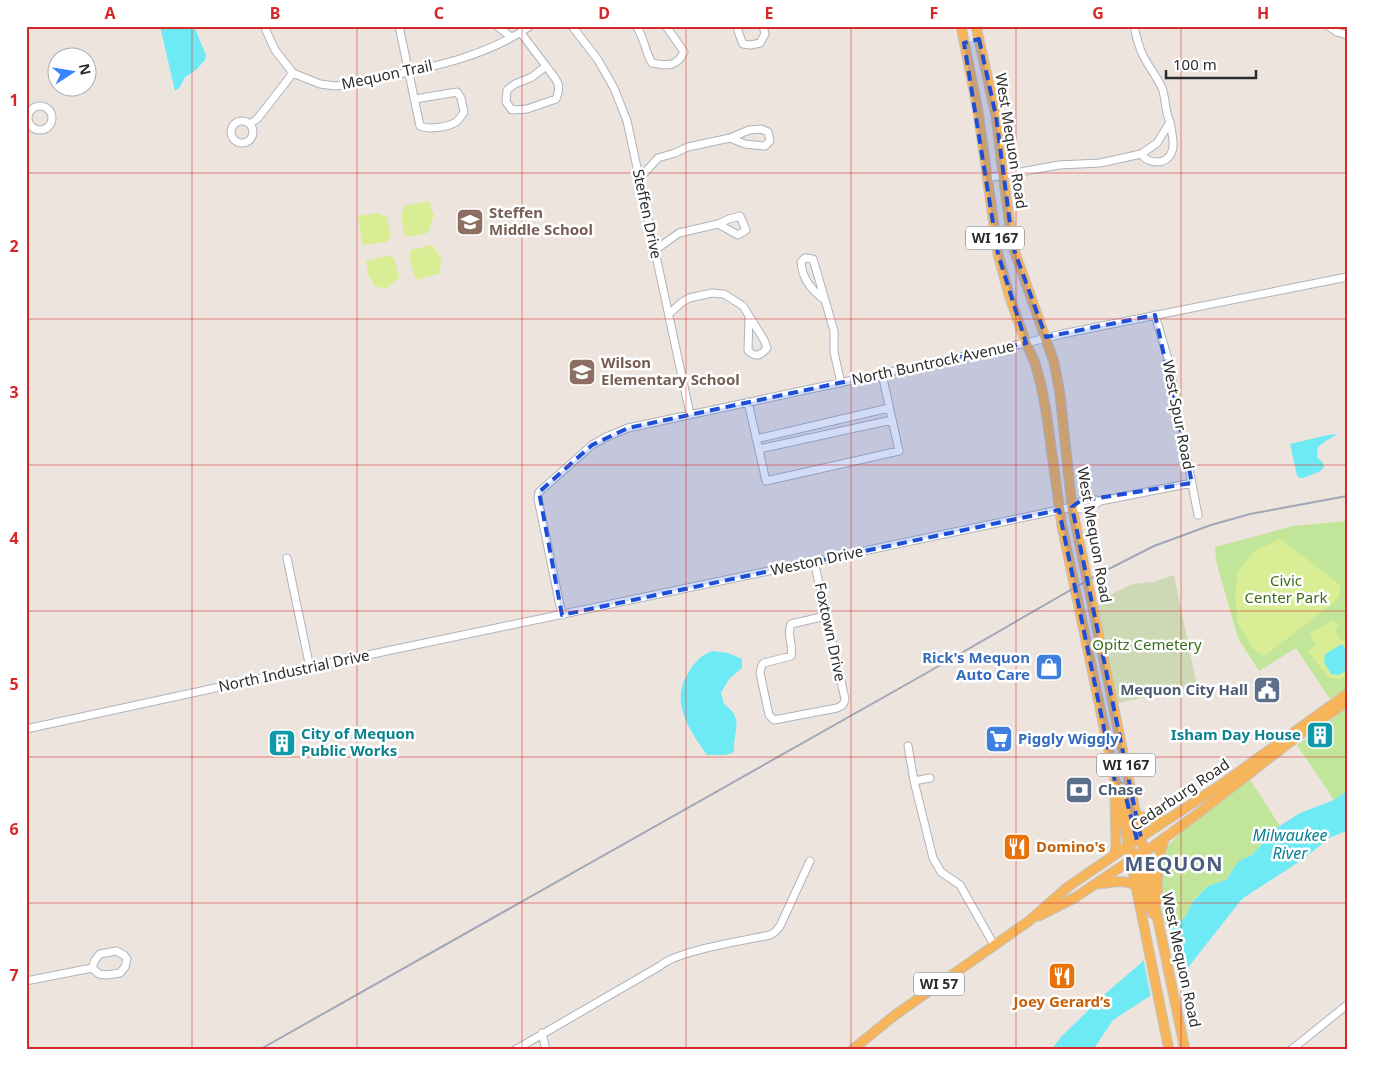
<svg xmlns="http://www.w3.org/2000/svg" width="1373" height="1076" font-family="'Noto Sans',sans-serif">
  <rect width="100%" height="100%" fill="#eee4de"/>
  <!-- green -->
  <path fill="#c2e699" d="M1347,521v168l-17,10 -34,-51 -37,23 -20,-31 -3,-9 -20,-70 -1,-14 78,-21z
    M1347,708v83l-13,9 -37,-55z
    M1249,778l31,48 -5,3 -23,26 -13,6 -13,19 -18,6 -15,14 -7,16 -17,15 -2,-7 -2,1 -5,-30v-36l3,-8 22,-23z"/>
  <!-- cemetery -->
  <path fill="#cdd9b5" d="M1174,575l23,111 -79,17 -21,-100 1,-2 34,-17 21,-2z"/>
  <!-- pitch -->
  <path fill="#d9ee94" d="M429,201l5,14 -6,18 -20,4 -4,-3 -3,-19 3,-9z
    M378,213l9,4 4,18 -4,7 -25,3 -4,-29z
    M432,245l10,14 -3,15 -23,6 -7,-23 2,-7z
    M389,255l6,4 4,19 -13,11 -11,-3 -7,-11 -2,-14z
    M1280,539l60,46v11l-9,9 -67,51 -11,-7 -15,-26 -3,-28 3,-24 17,-20z
    M1333,620l6,7 -4,3 6,10 6,-1v35l-7,5 -11,-1 -21,-27 8,-7 -7,-10z"/>
  <!-- water -->
  <path fill="#6eeaf4" d="M160,26h34l12,29 -1,5 -9,10 -11,7 -5,10 -5,4z
    M1338,434l-14,8 -6,5 -1,10 6,6 1,4c-4,6 -7,5 -13,8 -5,2 -6,3 -11,3l-3,-2 -7,-32 38,-9z
    M1342,644l3,4 2,-1v23l-8,5 -8,-1 -7,-12 1,-8z
    M713,651l15,2 14,6v9l-13,11 -8,14 3,11c21,15 9,26 10,48 -11,5 -15,2 -27,3 -14,-20 -33,-46 -24,-71 1,-5 5,-10 7,-14 7,-10 11,-15 23,-19z
    M1347,791v40l-16,6 -28,22 -61,40 -60,76 -69,45 -20,30h-42l10,-13 45,-44 34,-29 29,-33 17,-15 7,-15 15,-15 18,-6 13,-19 13,-6 23,-26 25,-16 34,-13z"/>
  <!-- pier -->
  <path fill="#eee4de" d="M1168,929l11,52 -28,17 -8,-41z"/>
  <g fill="none" stroke-linecap="round" stroke-linejoin="round">
    <!-- minor casing -->
    <g stroke="#aeb4bc" stroke-width="9">
      <path id="minor" d="M264,26l11,24 18,23 27,11 16,2 17,-2c60,-14 126,-22 177,-58
        M399,26l21,100c9,4 28,1 36,-4 4,-3 6,-7 8,-10l-3,-14 -4,-6 -42,7
        M497,26l14,11
        M572,26l26,34 16,28 13,33 63,293
        M636,26c8,10 9,26 16,37 15,3 25,4 32,-11l-18,-26
        M737,26l2,8 4,10 8,1 9,-2 5,-9 -2,-8
        M1328,26l9,6 10,3
        M521,33l25,33 -14,11 -17,7 -8,6 -1,12 6,8 15,-1 29,-10c7,-16 -1,-20 -10,-33
        M28 118a12 12 0 1 1 24 0a12 12 0 1 1-24 0Z
        M231 132a11 11 0 1 1 22 0a11 11 0 1 1-22 0Z
        M250,124l8,-6 35,-45
        M1141,154c10,13 31,10 32,-8 1,-5 -2,-17 -3,-24
        M640,178l18,-20 17,-5 13,-6 42,-9 19,-8 12,-1 7,3 2,9 -5,5 -20,-2 -15,-6
        M987,178l72,-13 41,-2 41,-9 16,-11 13,-21c-5,-9 -4,-24 -8,-34 -6,-13 -15,-23 -20,-35 -4,-8 -6,-18 -8,-27
        M655,250l24,-17 39,-9 11,-5 11,-3 6,14 -8,5 -20,-11
        M825,300c-13,-9 -23,-22 -24,-38l4,-4 8,1 21,72v21l7,31
        M669,314l12,-11 8,-5 23,-5 12,1 19,12 21,34 3,8c-6,8 -12,10 -19,2l1,-33
        M1155,315l13,44 30,156
        M748,402l18,79 133,-30 -17,-77
        M756,439l133,-31
        M759,449l133,-29
        M1072,507c8,-6 17,-10 28,-6l92,-18
        M287,558l23,110
        M814,561l31,138c-1,6 -3,7 -8,9l-63,12 -5,-5 -9,-42 2,-8 2,-2 27,-7c3,-11 -5,-21 0,-32l35,-8
        M562,615l-24,-116 1,-7 53,-47 14,-8 22,-9 398,-85 36,-9 285,-57
        M26,729l337,-73 696,-146 13,-3 10,2 10,-2 8,-6
        M908,746l6,35 19,77 8,14 19,13 34,60
        M914,781l16,-3
        M116,951l8,4 3,4 -2,8 -5,6 -13,2 -8,-1 -7,-6 3,-8 5,-6z
        M26,981l66,-13
        M542,1033l4,17
        M515,1050l145,-84c16,-15 86,-26 110,-31l5,-3 5,-6 30,-65
        M1291,1050l56,-45"/>
    </g>
    <!-- major casing -->
    <g stroke="#c4c4c4" stroke-width="11">
      <path id="major" d="M961,26l17,85 20,143 11,41 17,48 9,20 6,22 5,26 16,115 65,311 6,35 36,178
        M976,26l20,90 7,59 10,72 41,115 6,32 12,113 113,543
        M1117,784l8,10 6,29 6,16
        M1136,814l11,5 20,1
        M1134,853c10,19 9,42 19,61
        M1114,855l2,-7 -1,-50
        M1097,884c13,-1 26,-5 39,1
        M1157,901l1,-41 6,-20
        M1039,916l37,-19 43,-29 33,-21 40,-29 115,-89 40,-27
        M852,1050l43,-35 134,-94 40,-35 72,-49 81,-53 125,-90"/>
    </g>
    <!-- minor -->
    <use href="#minor" stroke="#fff" stroke-width="7"/>
    <!-- major -->
    <use href="#major" stroke="#f6b45b" stroke-width="9"/>
    <!-- rail -->
    <path stroke="#a0a8b7" stroke-width="2" d="M259,1050l664,-375 172,-99 59,-30 57,-21 39,-11 97,-18"/>
  </g>
  <!-- marked area -->
  <path fill="#1d4ed8" fill-opacity="0.2" stroke="#1d4ed8" stroke-width="4" stroke-dasharray="10 6" stroke-linejoin="round" d="M979,39l17,77 17,131 33,90 109,-22 28,125 9,43 -112,18 -8,6 67,322 2,8 -4,3 -12,-46 -10,-12 -56,-272 -497,105 -23,-123 53,-47 36,-17 398,-85 -28,-89 -34,-211z"/>
  <!-- grid -->
  <path fill="none" stroke="#d62828" stroke-width="1" stroke-opacity="0.55" d="M192,26v1024M357,26v1024M522,26v1024M686,26v1024M851,26v1024M1016,26v1024M1181,26v1024M26,173h1321M26,319h1321M26,465h1321M26,611h1321M26,757h1321M26,903h1321"/>
  <!-- icons -->
  <defs>
    <g id="school-square" transform="scale(1.4375)"><rect x="-9" y="-9" width="18" height="18" rx="4" fill="#8d6e63" stroke="#fff"/><path d="M0-5L7-2L0 1L-7-2ZM-4 1L0 2.5L4 1V4Q0 6-4 4Z" fill="#fff"/></g>
    <g id="shop-square" transform="scale(1.4375)"><rect x="-9" y="-9" width="18" height="18" rx="4" fill="#3f7fe0" stroke="#fff"/><path d="M-5-2.5h2.3a2.7 3.5 0 0 1 5.4 0H5L5.5 6h-11ZM-1.5-2.5h3a1.5 2.3 0 0 0-3 0Z" fill="#fff"/></g>
    <g id="civic-square" transform="scale(1.4375)"><rect x="-9" y="-9" width="18" height="18" rx="4" fill="#5c6f8a" stroke="#fff"/><path d="M-.6-6.5H3V-4.5H.6V-3L4-1V1h2V6H-6V1h2V-1L-.6-3ZM-1.2 2.5V6h2.4V2.5Z" fill="#fff"/></g>
    <g id="building-square" transform="scale(1.4375)"><rect x="-9" y="-9" width="18" height="18" rx="4" fill="#0f9aa8" stroke="#fff"/><path d="M-4-6H4V6H1V3H-1V6H-4ZM-2.5-4.3h1.7v1.8h-1.7ZM.8-4.3h1.7v1.8H.8ZM-2.5-1h1.7V.8h-1.7ZM.8-1h1.7V.8H.8Z" fill="#fff"/></g>
    <g id="supermarket-square" transform="scale(1.4375)"><rect x="-9" y="-9" width="18" height="18" rx="4" fill="#3f7fe0" stroke="#fff"/><path d="M-6-5.5h2.5l.6 2H6L4.5 2H-2.5L-4.4-4H-6ZM-1.5 3.2a1.3 1.3 0 1 0 .1 0ZM3 3.2a1.3 1.3 0 1 0 .1 0Z" fill="#fff"/></g>
    <g id="bank-square" transform="scale(1.4375)"><rect x="-9" y="-9" width="18" height="18" rx="4" fill="#5c6f8a" stroke="#fff"/><path d="M-6-4H6V4H-6ZM0-2.3a2.3 2.3 0 1 0 0 4.6a2.3 2.3 0 1 0 0-4.6Z" fill="#fff"/></g>
    <g id="restaurant-square" transform="scale(1.4375)"><rect x="-9" y="-9" width="18" height="18" rx="4" fill="#e8710a" stroke="#fff"/><path d="M-5-6h1v4h1v-4h1v4h1v-4h1v5L-1.5 .5V6h-2V.5L-5-1ZM5-6V6H3V1.5H1.5Q1.5-4 5-6Z" fill="#fff"/></g>
  </defs>
  <g fill-rule="evenodd">
    <use href="#school-square" x="470" y="222"/>
    <use href="#school-square" x="582" y="372"/>
    <use href="#shop-square" x="1049" y="667"/>
    <use href="#civic-square" x="1267" y="690"/>
    <use href="#building-square" x="1320" y="735"/>
    <use href="#supermarket-square" x="999" y="739"/>
    <use href="#building-square" x="282" y="743"/>
    <use href="#bank-square" x="1079" y="790"/>
    <use href="#restaurant-square" x="1017" y="847"/>
    <use href="#restaurant-square" x="1062" y="976"/>
  </g>
  <g text-anchor="middle" stroke-width="5" stroke-linejoin="round" paint-order="stroke">
    <!-- shield labels -->
    <g fill="#fff" stroke="#6b6b6b" stroke-width="1">
      <rect x="966" y="226.5" width="58" height="23" rx="4"/>
      <rect x="1097" y="753.5" width="58" height="23" rx="4"/>
      <rect x="914" y="972.5" width="50" height="23" rx="4"/>
    </g>
    <g font-size="14" font-weight="bold" fill="#2c2c2c">
      <text x="995" y="243">WI 167</text>
      <text x="1126" y="770">WI 167</text>
      <text x="939" y="989">WI 57</text>
    </g>
    <!-- street labels -->
    <g font-size="15" fill="#2c2c2c" stroke="#fff">
      <text transform="translate(387 75) rotate(-12)" y="5">Mequon Trail</text>
      <text transform="translate(1011 141) rotate(81)" y="5">West Mequon Road</text>
      <text transform="translate(647 214) rotate(78)" y="5">Steffen Drive</text>
      <text transform="translate(933 363) rotate(-12)" y="5">North Buntrock Avenue</text>
      <text transform="translate(1178 415) rotate(79)" y="5">West Spur Road</text>
      <text transform="translate(1094 535) rotate(80)" y="5">West Mequon Road</text>
      <text transform="translate(817 561) rotate(-12)" y="5">Weston Drive</text>
      <text transform="translate(830 632) rotate(78)" y="5">Foxtown Drive</text>
      <text transform="translate(294 671) rotate(-12)" y="5">North Industrial Drive</text>
      <text transform="translate(1180 795) rotate(-34)" y="5">Cedarburg Road</text>
      <text transform="translate(1181 960) rotate(78)" y="5">West Mequon Road</text>
    </g>
    <!-- education labels -->
    <g font-size="15" font-weight="bold" fill="#785e54" stroke="#fff" text-anchor="start">
      <text x="489" y="218">Steffen<tspan x="489" dy="17">Middle School</tspan></text>
      <text x="601" y="368">Wilson<tspan x="601" dy="17">Elementary School</tspan></text>
    </g>
    <!-- park labels -->
    <g font-size="15" fill="#3a6e18" stroke="#fff">
      <text x="1286" y="586">Civic<tspan x="1286" dy="17">Center Park</tspan></text>
      <text x="1147" y="650">Opitz Cemetery</text>
    </g>
    <!-- shop labels -->
    <g font-size="15" font-weight="bold" fill="#366cbe" stroke="#fff" text-anchor="end">
      <text x="1030" y="663">Rick's Mequon<tspan x="1030" dy="17">Auto Care</tspan></text>
      <text x="1018" y="744" text-anchor="start">Piggly Wiggly</text>
    </g>
    <!-- service labels -->
    <g font-size="15" font-weight="bold" fill="#4e5e75" stroke="#fff" text-anchor="end">
      <text x="1248" y="695">Mequon City Hall</text>
      <text x="1098" y="795" text-anchor="start">Chase</text>
    </g>
    <!-- culture labels -->
    <g font-size="15" font-weight="bold" fill="#0d838f" stroke="#fff" text-anchor="start">
      <text x="301" y="739">City of Mequon<tspan x="301" dy="17">Public Works</tspan></text>
      <text x="1301" y="740" text-anchor="end">Isham Day House</text>
    </g>
    <!-- food labels -->
    <g font-size="15" font-weight="bold" fill="#c56008" stroke="#fff" text-anchor="start">
      <text x="1036" y="852">Domino's</text>
      <text x="1062" y="1007" text-anchor="middle">Joey Gerard’s</text>
    </g>
    <!-- water labels -->
    <g font-size="16" font-style="italic" fill="#098095" stroke="#fff">
      <text x="1290" y="841">Milwaukee<tspan x="1290" dy="18">River</tspan></text>
    </g>
    <!-- district labels -->
    <g font-size="20" font-weight="bold" letter-spacing="1" fill="#4a5e7f" stroke="#fff">
      <text x="1174" y="871">MEQUON</text>
    </g>
  </g>
  <!-- border -->
  <rect width="1373" height="1076" fill="none" stroke="#ffffff" stroke-width="55"/>
  <!-- north arrow -->
  <g transform="translate(72 72) rotate(78)"><circle r="24" fill="#ffffff" stroke="#ababab"/>
  <path d="M0-4L9 19L0 12L-9 19Z" fill="#3a85ff"/>
  <text y="-8" font-size="14" font-weight="bold" text-anchor="middle" fill="#2c2c2c">N</text>
  </g>
  <!-- scale -->
  <path d="M1166 70v8h90v-8" fill="none" stroke="#2c2c2c" stroke-width="2.5"/>
  <text x="1173" y="70" font-size="15" fill="#2c2c2c" stroke="#ffffff" stroke-width="4" paint-order="stroke">100 m</text>
  <rect x="28" y="28" width="1318" height="1020" fill="none" stroke="#d62828" stroke-width="2"/>
  <g font-size="16" text-anchor="middle" font-weight="bold" fill="#d62828">
    <text x="110" y="19">A</text>
    <text x="275" y="19">B</text>
    <text x="439" y="19">C</text>
    <text x="604" y="19">D</text>
    <text x="769" y="19">E</text>
    <text x="934" y="19">F</text>
    <text x="1098" y="19">G</text>
    <text x="1263" y="19">H</text>
    <text x="14" y="106">1</text>
    <text x="14" y="252">2</text>
    <text x="14" y="398">3</text>
    <text x="14" y="544">4</text>
    <text x="14" y="690">5</text>
    <text x="14" y="835">6</text>
    <text x="14" y="981">7</text>
  </g>
</svg>
